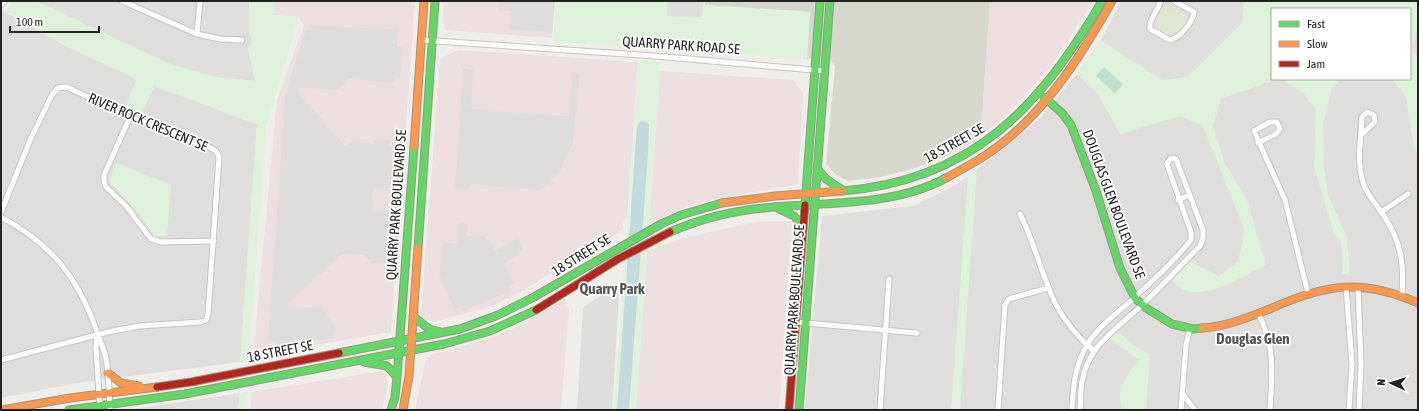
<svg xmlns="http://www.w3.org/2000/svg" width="1419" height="411" font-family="'Asap Condensed',sans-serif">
  <rect width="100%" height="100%" fill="#f0eeeb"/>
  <!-- residential -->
  <path fill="#dfdedc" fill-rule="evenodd" d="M36,1h213v31l3,9 -4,8 8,32 -41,-4 -48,-14z
    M1121,1h297v409h-613l17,-194 90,-10 35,-16 21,-13 71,-58 38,-45 24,-34zM1272,9h138v70h-138z
    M1,10l63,35 73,34 -12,31 15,6 14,-30 103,38 -17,238 -164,21 -75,15z
    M240,393l-2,17h-109z"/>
  <!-- commercial -->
  <path fill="#ebe0df" d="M274,1h141l-24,331 -138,24 24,-256 27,-75 -5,-8 -26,-2z
    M444,1h111l-3,37 -106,-8 -3,-9z
    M990,1h104l-46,69 -41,45 -36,28 1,-14 9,1z
    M458,50l180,12 -11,157h-3l-2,11 -101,62 -29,14 -58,16 -12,-4 -1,-4 19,-255z
    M660,71l133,9 10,13 -5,91 -103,19 -46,21z
    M792,221l-13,189h-143l11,-159 40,-14 69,-15z
    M565,299l4,10 -8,101h-146l11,-51 8,-5 56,-16 24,-10z
    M383,371l2,1 3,13 -6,25h-132l1,-18z"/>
  <!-- construction -->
  <path fill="#d8d7ce" d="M705,1h285l-9,129 -9,-1 -1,14 -25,13 -34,13 -31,8 -33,4 -13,-7 -9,-10 9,-97 -8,-12 -20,4 3,-47 -105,-7z"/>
  <!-- grass -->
  <path fill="#dee8ce" d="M1166,6l17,6 4,6 -1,6 -15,12 -8,-3 -7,-7c0,-7 4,-16 10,-20z"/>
  <!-- park -->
  <path fill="#ddf1db" d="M12,1h24l131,62 48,14 40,4 -7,-32 4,-8 -3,-9v-31h25l-1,14 26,2 -33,110 -17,233 -9,2 17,-238 -103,-38 -14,30 -15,-6 12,-31 -73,-34 -58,-33z
    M556,1h149v4l105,7 -3,47 -254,-17z
    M1242,1h176v24l-6,25 6,8v93l-4,-2 -8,-52 -14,-18h18v-70h-138v70h6l-57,20 -8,26 12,39 22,35 19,66c-20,10 -63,37 -85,24 -3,-2 -6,-6 -9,-9l19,-18 28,14 19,-15 7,-30 -42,-105 -23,-10 -60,18 -23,-41 -20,-19 24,-34 61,40 26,-3 54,-54 2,-21z
    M643,60l17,1 -24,349h-22l25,-349z
    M1281,79h61l-10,9 -9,35 1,45 4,26 19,44 3,37 -7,-1 -2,-33 -7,-7 -20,-68 2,-56 -13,-17z
    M116,163l55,22 -4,51h-12l-16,-22 -29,-32v-3z
    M977,170l-17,240h-9l17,-233z
    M1117,331l17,14 16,10 -4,55h-23c-10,-17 5,-37 16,-50l-30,-22z
    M248,391l-1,19h-9l2,-17z"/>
  <!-- pitch -->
  <path fill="#bce1ce" d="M1104,67l19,17 -8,10 -19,-18z"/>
  <!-- parking -->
  <path fill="#dedddc" d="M500,1h55l-3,31 -43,-2 3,-19 -13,-1z
    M668,1h35l-1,16 -35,-1z
    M311,25l87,5 -1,17h5l-2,31 -6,-1v6l-44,-4 -12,11 -38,-2 -2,4 47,54 7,-4 21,2 1,-4 16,1 -1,5h6l-3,39h-4l-1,6 -14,-1 -1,20 18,2 4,5 -3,46h-20l-6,-8 -23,-1 -54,49v6l32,-3 17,24 -3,2 1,6 -58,9 -1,-6h-8l17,-245 21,-66 3,1z
    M463,68l10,2 -2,39 92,7h6l3,-44 8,1 -7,69 -13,29 -13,14 -10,5 -65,-6 -5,6 -12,-1z
    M459,223l8,1v12l19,1 10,14 22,-13 6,11 -20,16 10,18 -6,3 3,5 -48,20 -2,-5 -7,3 -15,-35 5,-32 13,2z
    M604,293l15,1 -7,116h-35l6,-102z"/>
  <!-- water -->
  <path fill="#c3dbde" d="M640,121l7,1 2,3 -1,30 -19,255h-12l20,-285z"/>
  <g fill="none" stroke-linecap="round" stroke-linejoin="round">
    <!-- street casing -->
    <g stroke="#c6c5c3" stroke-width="7">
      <path id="street" d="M122,1l75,33 3,-33
        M1161,1l-11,22v6l20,11c10,-2 23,-18 24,-28l-20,-11
        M1,5l4,-4
        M197,34l23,5 22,1
        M421,40l234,16 170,15
        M130,117l-26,58v6l2,6 20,19 25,33 10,3 53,-1
        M1361,135l14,-13 -1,-7 -7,-3 -5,5c-1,21 -6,48 2,68 4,11 14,22 20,31 18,27 20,48 18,79
        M1258,143l18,-9 4,-5 -3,-7h-7l-16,9 31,69 23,93
        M1178,200l11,-5
        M1,212l30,-74 21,-43 6,-7 9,-1 63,30 81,31 5,3 3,6 -11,158 -2,5 -6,2 -60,4 -28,5 -111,29
        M1381,212l27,-18
        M1020,214c12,23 18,48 28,72 9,26 26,48 46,65
        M1,217c50,27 76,59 95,112 3,10 8,19 10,29 3,17 3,35 4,52
        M1346,287l6,77 -3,46
        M1358,287l3,77 -2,46
        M1258,313c18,35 14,60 12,97
        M795,322l122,11
        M97,335l-1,12 4,63
        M1182,393l13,17
        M880,410l9,-131
        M998,410l7,-105 4,-6 39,-11
        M1072,410c1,-23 3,-45 15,-65 12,-20 32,-33 48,-48 19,-17 40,-37 56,-57v-8l-24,-68 4,-6 5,1 27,71v8l-3,8c-19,19 -38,40 -58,59 -24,23 -55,41 -60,77 -2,9 -1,19 -2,28
        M1181,410l5,-65 4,-17"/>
    </g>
    <!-- fast casing -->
    <g stroke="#989884" stroke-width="9">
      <path id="fast" d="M1044,97l18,16 9,12 25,66 24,77 15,30 11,10 26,16 21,5 9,-1
        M817,168l9,11 18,12
        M842,191c129,-10 199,-84 260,-190
        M805,205l15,-204
        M779,209l15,7 9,11
        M670,232c30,-13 61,-21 94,-24 59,-6 129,-1 182,-30
        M418,248l17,-247
        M413,316l16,13 12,3
        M339,353l121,-24 38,-14 36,-18 127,-73 20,-9 41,-12
        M364,362l23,4 10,11
        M69,410l116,-16 259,-50 46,-13 46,-21
        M391,410l4,-13 2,-20 17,-230
        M799,410l31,-409"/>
    </g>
    <!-- slow casing -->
    <g stroke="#989884" stroke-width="9">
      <path id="slow" d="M414,147l10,-146
        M946,178c11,-6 22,-12 32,-18 61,-37 100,-99 134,-159
        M722,203l53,-7 67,-5
        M1202,328c24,-1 47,-11 70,-20 54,-24 90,-30 146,-5
        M108,373l13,10 18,3
        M2,410l68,-12 87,-11
        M403,410l6,-34 9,-128"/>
    </g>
    <!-- jam casing -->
    <g stroke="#989884" stroke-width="9">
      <path id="jam" d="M536,310l82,-51 52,-27
        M157,387l34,-5 148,-29
        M789,410l16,-205"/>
    </g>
    <!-- street -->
    <use href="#street" stroke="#fdfcfc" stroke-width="5"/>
    <!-- fast -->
    <use href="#fast" stroke="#63d668" stroke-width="7"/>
    <!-- slow -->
    <use href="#slow" stroke="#ff974d" stroke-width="7"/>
    <!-- jam -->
    <use href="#jam" stroke="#b3261e" stroke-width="7"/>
  </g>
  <g text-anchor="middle" stroke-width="3.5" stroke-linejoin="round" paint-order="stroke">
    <!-- street labels -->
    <g font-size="14" fill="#222" stroke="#fff">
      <text transform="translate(681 45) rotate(4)" y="5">QUARRY PARK ROAD SE</text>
      <text transform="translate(148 122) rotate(23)" y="5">RIVER ROCK CRESCENT SE</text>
      <text transform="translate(954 143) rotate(-29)" y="5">18 STREET SE</text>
      <text transform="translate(1114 204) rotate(70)" y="5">DOUGLAS GLEN BOULEVARD SE</text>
      <text transform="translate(396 205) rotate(-86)" y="5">QUARRY PARK BOULEVARD SE</text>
      <text transform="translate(581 255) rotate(-32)" y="5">18 STREET SE</text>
      <text transform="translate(794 300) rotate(-86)" y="5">QUARRY PARK BOULEVARD SE</text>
      <text transform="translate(280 351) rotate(-11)" y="5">18 STREET SE</text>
    </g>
    <!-- neighbourhood labels -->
    <g font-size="15" font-weight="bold" fill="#555" stroke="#fff">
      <text x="612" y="294">Quarry Park</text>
      <text x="1253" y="344">Douglas Glen</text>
    </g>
  </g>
  <!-- border -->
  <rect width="1419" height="411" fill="none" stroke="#222222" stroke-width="4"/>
  <!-- legend -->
  <rect x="1271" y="8" width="140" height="72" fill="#ffffff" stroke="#a7a7a7"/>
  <rect x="1279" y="21" width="20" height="6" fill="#63d668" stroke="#a7a7a7"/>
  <text x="1307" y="28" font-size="12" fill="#222222">Fast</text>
  <rect x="1279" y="41" width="20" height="6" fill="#ff974d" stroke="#a7a7a7"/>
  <text x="1307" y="48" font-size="12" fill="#222222">Slow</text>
  <rect x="1279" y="61" width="20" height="6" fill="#b3261e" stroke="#a7a7a7"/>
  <text x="1307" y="68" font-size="12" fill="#222222">Jam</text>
  <!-- north arrow -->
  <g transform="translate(1391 383) rotate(274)" stroke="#ffffff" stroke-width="3" paint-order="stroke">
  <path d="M0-3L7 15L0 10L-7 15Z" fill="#222222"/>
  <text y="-6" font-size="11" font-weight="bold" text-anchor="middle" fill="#222222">N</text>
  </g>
  <!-- scale -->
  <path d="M10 26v6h89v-6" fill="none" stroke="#222222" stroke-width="2"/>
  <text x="16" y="26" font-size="12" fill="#222222" stroke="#ffffff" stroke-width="3" paint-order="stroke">100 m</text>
</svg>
